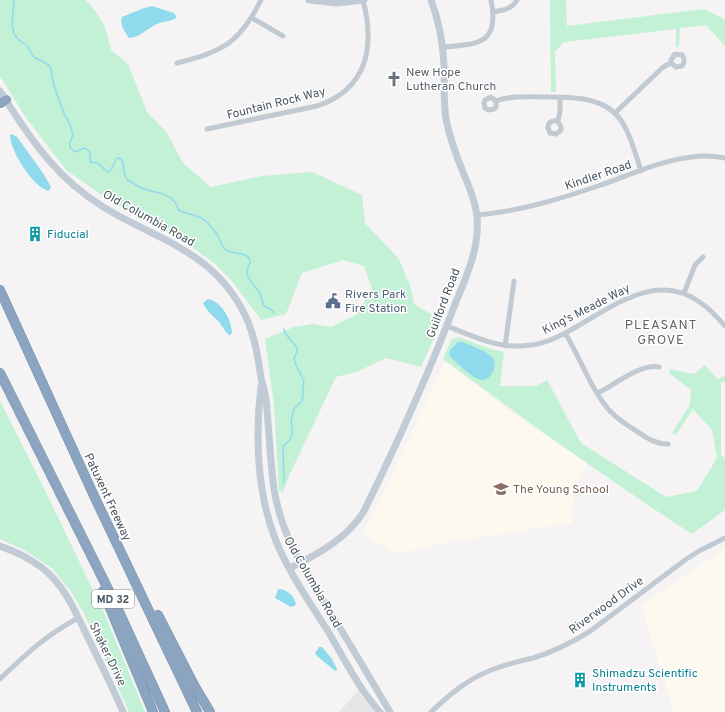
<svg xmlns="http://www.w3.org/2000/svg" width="725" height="712" font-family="Overpass,sans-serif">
  <rect width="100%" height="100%" fill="#f5f3f3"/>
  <!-- commercial -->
  <path fill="#fdf9ef" d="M445,362l83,63 60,37 -14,28 -2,33 -117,18 -59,13 -34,-20 16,-30z
    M725,548v164h-51l-33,-106z"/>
  <!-- education -->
  <path fill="#e6e4e5" d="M358,691l16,21h-35z"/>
  <!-- green -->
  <path fill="#c3f1d5" d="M0,0h86l10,12 9,15 6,23 17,14 19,48 20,21 16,30 28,24 51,-11 50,-4 50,23 3,28 34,36 12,29 3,16 28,17 -21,46 -35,-9 -30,14 -20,5 -47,99 -6,16 -4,-1 -5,-87 -9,-65 29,-12 19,-3 18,3 25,-12 16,-26 -8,-23 -21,-6 -41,13 -16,41 -25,6 -29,-39 -17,-17 -31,-23 -71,-38 -47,-33 -39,-51 -27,-43z
    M550,0h16l1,26 137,-17 21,10v27l-19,-21 -26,3 -1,17 -3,3v-19l-112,13 -9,10 1,40h-5z
    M458,337l33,12 13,3 -4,34h36l11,-6 34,63 85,54 31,-6 20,-33 -5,-28 -19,-21 -17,26 -4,-2 18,-28 1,-15 -22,-17 1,-4 24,5 11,-9 12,14 8,-3v5l-4,2v72l4,3v52l-33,24c-85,-55 -167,-114 -249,-175l8,-19z
    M0,401l40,79 66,137 39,95h-16l-45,-99 -14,-23 -18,-22 -26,-17 -26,-12z"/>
  <!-- water -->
  <path fill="#90daee" d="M152,6l22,7 2,3v2c-6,4 -14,3 -21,7 -8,4 -17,13 -26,13 -4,-6 -10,-14 -7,-21l22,-9z
    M12,134l5,3 26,36 8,14 -2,4c-16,-3 -39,-41 -39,-56z
    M208,299c13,2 24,21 24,34l-2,2c-5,-2 -5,-5 -8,-9 -5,-8 -16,-14 -19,-23z
    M458,342h5c8,4 21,8 28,14 8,6 2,23 -8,24 -8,1 -29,-19 -34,-25l1,-5z
    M278,589c9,0 17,7 18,16l-5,2 -16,-9z
    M319,647h3l10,12 5,10v1l-2,1 -18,-15 -2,-3z"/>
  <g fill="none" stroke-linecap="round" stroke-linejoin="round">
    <!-- stream -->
    <path stroke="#90daee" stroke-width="1.5" d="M14,0c0,11 -6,30 4,39 3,3 6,4 9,7 3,4 5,8 7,11 5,4 12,4 16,10 2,4 2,10 3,15 3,9 6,19 10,29 5,11 8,11 10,25 -5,8 -5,13 4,16l6,-4 4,1 3,4v9c15,2 8,4 18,10l2,-1 7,-13c11,0 3,17 11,22 5,3 10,7 16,9 11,4 23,3 31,13 2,2 2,6 4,8 8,5 20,4 28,12 1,1 11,13 11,14 3,6 3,11 10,15 6,3 19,1 22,9 1,5 -5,9 -3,14 3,8 8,12 12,18 3,4 3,10 5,14l7,3 3,4
      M284,482l-1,-36 7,-6 2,-5v-8l-1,-5 1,-6 2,-7 8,-8 1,-5v-10l1,-5 -9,-18 -1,-5 3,-6v-4l-12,-15 -1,-4"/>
    <!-- highway casing -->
    <g stroke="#7690ad" stroke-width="10">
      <path id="highway" d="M0,103l6,-3
        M0,290l95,208 102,214
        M0,373l115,230 50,109
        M103,591l50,121
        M158,615l36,70 16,27"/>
    </g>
    <!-- street -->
    <path stroke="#c1cad2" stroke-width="5" d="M493,12c10,-2 18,-2 24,-12
      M252,18l31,18
      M443,47c36,-3 57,-3 48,-47
      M177,63c46,-12 62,-19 84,-63
      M496,101v6l-2,2 -6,1 -3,-2 -1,-5 1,-3 6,-3 5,4c16,-6 35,-4 52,-4 28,0 60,0 76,28 8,14 12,31 17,46
      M615,113l47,-45 5,-3 4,-2 5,4 6,-1c3,-4 3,-7 0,-11l-7,-1 -4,6v3
      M558,121c-6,-1 -10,1 -10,7l2,5 6,1 5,-4v-3l-3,-6 2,-10v-14
      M207,129l110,-23c51,-17 58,-60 46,-106
      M477,215c44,-4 83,-16 124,-30 29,-10 61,-25 91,-28 11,-2 22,-1 33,1
      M684,293l11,-28 8,-8
      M447,326c27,11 54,24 84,19 17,-2 31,-10 45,-18 39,-22 82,-56 125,-24 9,6 17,15 24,23
      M565,333c15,24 27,59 46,79 8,8 17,14 27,20 10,7 18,12 30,12
      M505,346l9,-65
      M598,393c16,-8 43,-30 61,-26
      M0,679c26,-25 45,-43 78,-61
      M431,712c19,-18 38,-34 63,-43 13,-5 26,-8 39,-11 20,-6 38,-15 56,-26l96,-72 14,-9 26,-13"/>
    <!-- secondary -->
    <path stroke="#c1cbd6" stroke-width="7" d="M309,0l28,3 27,-3
      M0,91c24,38 49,77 86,104 58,44 125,48 160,122 9,20 12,40 15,61 2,7 4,14 5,21 3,30 4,60 8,90 8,49 30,80 55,121 21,34 41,68 61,102
      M261,386c-6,50 -4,108 15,155 13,32 35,63 53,92 16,27 30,56 51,79
      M0,546c14,5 28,11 41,21 24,18 35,46 48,73 12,24 24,48 34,72
      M290,568c28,-14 58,-30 74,-57 32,-65 62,-131 88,-199 12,-31 28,-61 25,-95 -1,-14 -7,-28 -12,-40 -8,-19 -15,-38 -19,-58 -3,-18 -1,-36 -2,-54 -1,-22 -5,-44 -13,-65"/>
    <!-- highway -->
    <use href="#highway" stroke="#8ba5c1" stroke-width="9"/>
  </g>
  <!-- icons -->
  <defs>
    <g id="church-bare" transform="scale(1.2)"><path d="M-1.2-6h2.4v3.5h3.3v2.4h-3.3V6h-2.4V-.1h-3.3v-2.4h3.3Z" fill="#6b7280" stroke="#fff" stroke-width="2.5" paint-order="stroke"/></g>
    <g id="building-bare" transform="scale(1.2)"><path d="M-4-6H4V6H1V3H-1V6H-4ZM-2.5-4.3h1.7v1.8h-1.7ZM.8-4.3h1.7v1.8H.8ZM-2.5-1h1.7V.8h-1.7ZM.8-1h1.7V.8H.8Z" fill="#0f9aa8" stroke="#fff" stroke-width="2.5" paint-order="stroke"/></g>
    <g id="civic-bare" transform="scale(1.2)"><path d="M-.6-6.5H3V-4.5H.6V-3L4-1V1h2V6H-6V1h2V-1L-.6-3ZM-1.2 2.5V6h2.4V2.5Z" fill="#5c6f8a" stroke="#fff" stroke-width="2.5" paint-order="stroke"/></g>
    <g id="school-bare" transform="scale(1.2)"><path d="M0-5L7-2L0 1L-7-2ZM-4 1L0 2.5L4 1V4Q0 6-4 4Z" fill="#8d6e63" stroke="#fff" stroke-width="2.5" paint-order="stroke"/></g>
  </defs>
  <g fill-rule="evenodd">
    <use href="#church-bare" x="394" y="79"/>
    <use href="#building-bare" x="35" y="234"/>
    <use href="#civic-bare" x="333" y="301"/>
    <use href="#school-bare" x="501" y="489"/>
    <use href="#building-bare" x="580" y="680"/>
  </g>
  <g text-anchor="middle" stroke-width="3" stroke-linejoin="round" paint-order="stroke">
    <!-- shield labels -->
    <rect fill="#fff" stroke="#808990" stroke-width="1" x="92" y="590" width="42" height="18" rx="3"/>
    <g font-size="11" font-weight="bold" fill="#4a5661">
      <text x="113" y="603">MD 32</text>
    </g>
    <!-- worship labels -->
    <g font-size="12" fill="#5b616d" stroke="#fff" text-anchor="start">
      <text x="406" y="76">New Hope<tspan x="406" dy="14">Lutheran Church</tspan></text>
    </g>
    <!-- street labels -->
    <g font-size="12" fill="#4a5661" stroke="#fff">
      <text transform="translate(276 103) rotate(-14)" y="4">Fountain Rock Way</text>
      <text transform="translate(598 175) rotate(-19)" y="4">Kindler Road</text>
      <text transform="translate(149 218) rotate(29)" y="4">Old Columbia Road</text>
      <text transform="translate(443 303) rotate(-69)" y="4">Guilford Road</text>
      <text transform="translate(586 309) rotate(-27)" y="4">King's Meade Way</text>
      <text transform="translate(108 497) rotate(65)" y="4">Patuxent Freeway</text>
      <text transform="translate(313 582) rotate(60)" y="4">Old Columbia Road</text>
      <text transform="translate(606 605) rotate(-36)" y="4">Riverwood Drive</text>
      <text transform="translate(108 654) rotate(64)" y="4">Shaker Drive</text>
    </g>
    <!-- culture labels -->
    <g font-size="12" fill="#0d838f" stroke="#fff" text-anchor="start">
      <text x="47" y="238">Fiducial</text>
      <text x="592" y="677">Shimadzu Scientific<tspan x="592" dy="14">Instruments</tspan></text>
    </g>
    <!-- service labels -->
    <g font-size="12" fill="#4e5e75" stroke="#fff" text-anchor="start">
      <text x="345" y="298">Rivers Park<tspan x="345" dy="14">Fire Station</tspan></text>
    </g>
    <!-- education labels -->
    <g font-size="12" fill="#785e54" stroke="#fff" text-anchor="start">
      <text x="513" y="493">The Young School</text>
    </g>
    <!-- neighbourhood labels -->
    <g font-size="13" letter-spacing="1" fill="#5f6368" stroke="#fff">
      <text x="661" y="329">PLEASANT<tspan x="661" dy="15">GROVE</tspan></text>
    </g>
  </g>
</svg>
